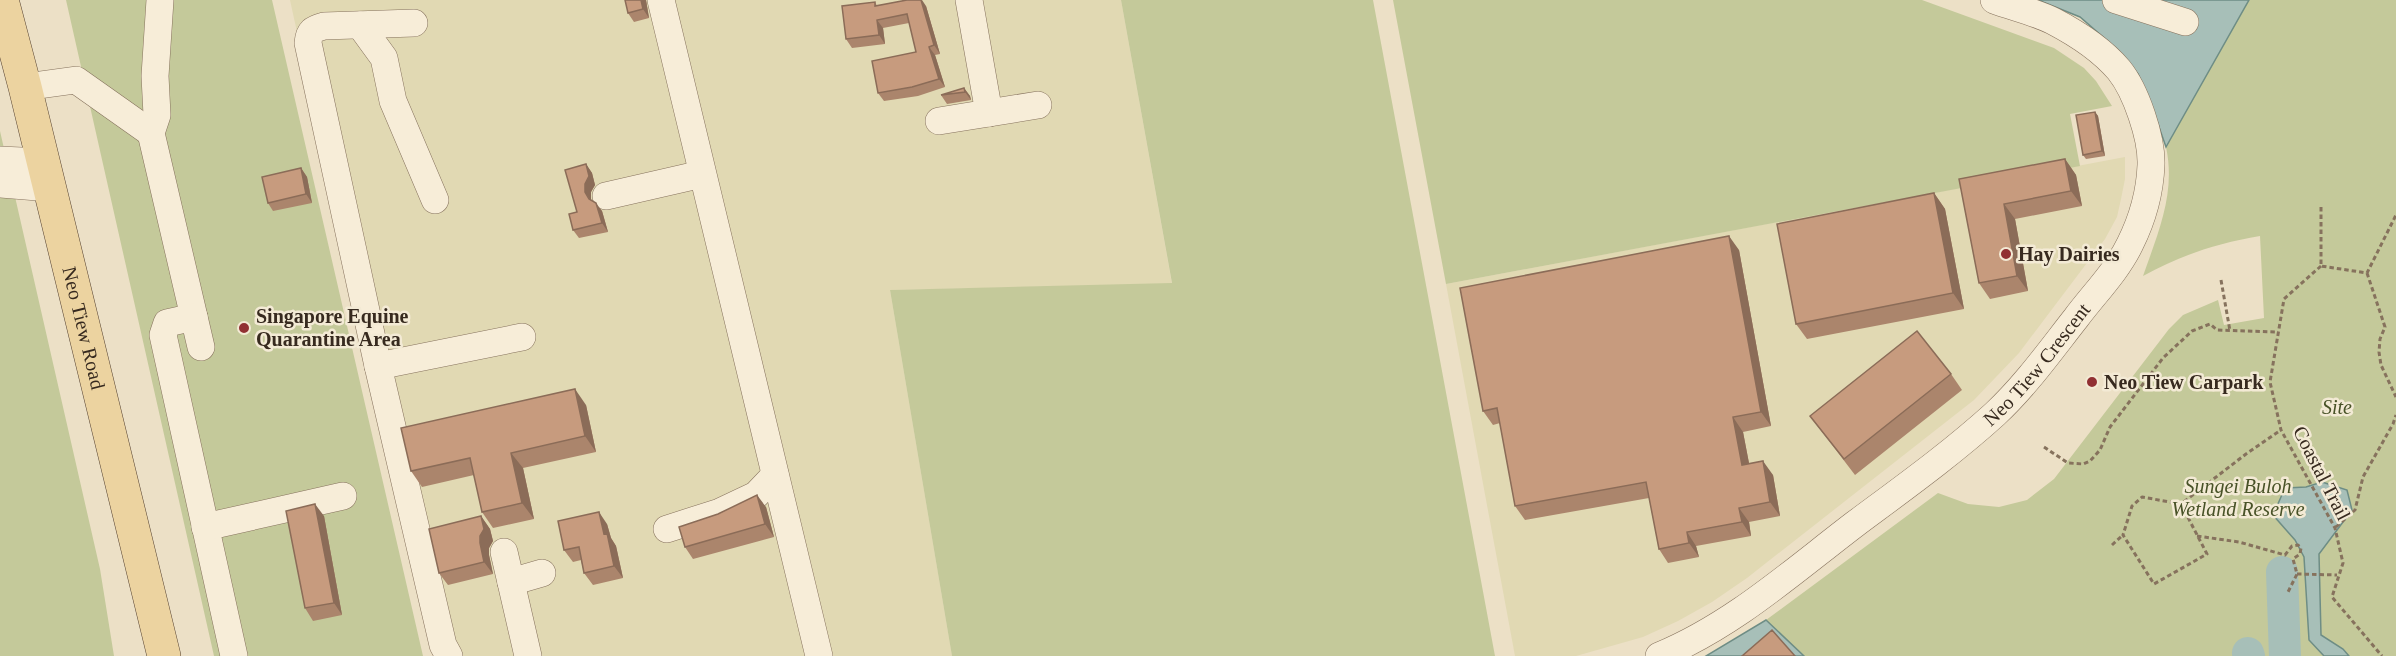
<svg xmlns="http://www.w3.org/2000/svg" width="2396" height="656" viewBox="0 0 2396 656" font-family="Georgia,serif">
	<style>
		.farmland { fill: #e1d9b3 }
		.green { fill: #c4c99a }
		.water { fill: #a7bfb8; stroke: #6e8d85; stroke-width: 1.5 }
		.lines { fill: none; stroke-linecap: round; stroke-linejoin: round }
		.river { stroke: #a7bfb8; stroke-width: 32 }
		.minor-casing { stroke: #86725d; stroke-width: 28 }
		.major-casing { stroke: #544030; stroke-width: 34 }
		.path { stroke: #86725d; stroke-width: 3; stroke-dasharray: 4.5 3; stroke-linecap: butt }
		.minor { stroke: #f7edd8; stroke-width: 27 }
		.major { stroke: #ecd3a0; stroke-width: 33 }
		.wall { fill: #ab856c }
		.shaded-wall { fill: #8b6c58 }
		.building { fill: #c79b7e; stroke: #8b6c58; stroke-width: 1.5 }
		.poi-dot { fill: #913032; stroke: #f3ead5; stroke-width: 2 }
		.labels { text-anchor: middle; stroke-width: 5; stroke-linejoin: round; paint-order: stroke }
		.poi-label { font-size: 20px; font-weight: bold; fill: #372a1f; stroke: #f3ead5; text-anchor: start }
		.street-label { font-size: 20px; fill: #372a1f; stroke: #f3ead5 }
		.park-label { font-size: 20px; font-style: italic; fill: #485227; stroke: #f3ead5 }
	</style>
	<rect width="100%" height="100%" fill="#ece0c6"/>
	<!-- farmland -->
	<path class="farmland" d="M290,0H1121L1172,284L890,290L952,656H433Z
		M2125,157V179L2121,199L2117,217L2105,239L2019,353L1974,400L1747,578L1712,602L1678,621L1643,637L1576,656H1515L1446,284Z"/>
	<!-- green -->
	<path class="green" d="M66,0H272L423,656H214Z
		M1121,0H1373L1495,656H952L890,290L1172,283Z
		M1393,0H1922L2054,48L2084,68L2096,81L2112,106L2070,114L2080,166L1446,284Z
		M2249,0H2396V656H1804L1766,620L1938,493L1968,504L1999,507L2027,500L2054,479L2169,329L2183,315L2218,300L2224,325L2264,318L2260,236C2218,243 2181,255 2143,276C2158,233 2176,193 2166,147Z
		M0,131L100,569L114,656H0Z"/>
	<!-- water -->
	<path class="water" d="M2038,0H2249L2166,147L2151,104L2138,74L2119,51L2080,17Z
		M2322,482L2347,490L2352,510L2319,554L2321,635L2343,649L2349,656H2324L2309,640L2304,557L2295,540L2273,515L2285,488L2306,487Z
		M1766,620L1804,656H1706Z"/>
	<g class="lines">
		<!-- river -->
		<path class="river" d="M2282,572L2285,656
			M2248,653L2249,656"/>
		<!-- minor casing -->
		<g class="minor-casing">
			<g id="minor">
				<path d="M160,0L155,76L157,115L151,133L201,347"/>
				<path d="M661,0L819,656"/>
				<path d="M969,0L989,113"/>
				<path d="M2116,0L2185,22"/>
				<path d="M414,23L324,26C313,29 309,31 308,43L378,366L443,645L449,656"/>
				<path d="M360,25L384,58L393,101L435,200"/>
				<path d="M25,87L76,80L151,133"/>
				<path d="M939,121L1038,105"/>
				<path d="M0,160L43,162"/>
				<path d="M0,184L50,188"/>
				<path d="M606,196L702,174"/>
				<path d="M194,317L167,323L163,335L234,656"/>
				<path d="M378,366L522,337"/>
				<path d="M205,527L343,496"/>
				<path d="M667,529L720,512L756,495L775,475"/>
				<path d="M504,552L528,656"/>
				<path d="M511,582L542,573"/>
				<path id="s1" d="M1659,656C1732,626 1792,572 1855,524C1902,489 1951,454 1995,414C2026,385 2050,351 2076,318C2094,294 2117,271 2130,244C2142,220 2150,191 2151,165C2152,138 2136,91 2119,70C2102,50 2076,33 2053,21C2035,12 2013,7 1994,0"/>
			</g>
		</g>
		<!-- major casing -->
		<g class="major-casing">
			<g id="major">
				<path id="s2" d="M2,0L25,87L164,656"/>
			</g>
		</g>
		<!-- path -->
		<path class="path" d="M2321,207V266L2367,273L2396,215
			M2321,266L2284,299L2270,382L2281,430L2335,528L2343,563L2332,597L2382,656
			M2367,273L2385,327L2380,339L2379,352L2381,365L2396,397
			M2221,280L2230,331
			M2044,447L2068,463L2083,464L2090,461L2100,450L2110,427L2163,358L2192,331L2210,324L2217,330L2278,332
			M2181,504L2207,554L2154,584L2123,535L2132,506L2142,497L2181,504L2246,454L2281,430
			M2336,527L2355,510L2363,477L2393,424L2396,415
			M2197,536L2239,542L2285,555L2292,546L2298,545L2301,548L2300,554L2293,559L2297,574L2288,592
			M2112,545L2123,535
			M2297,574L2337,575"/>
		<!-- minor -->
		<use href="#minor" class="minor"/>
		<!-- major -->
		<use href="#major" class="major"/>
	</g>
	<!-- wall -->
	<path class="wall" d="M646,0L649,18L634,22L628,13Z
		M875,2L877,6H926L940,54L935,55L945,87L918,96L884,101L878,93L916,52L909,23L883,28L885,44L852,48L846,39Z
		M964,88L970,96L971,100L947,104L941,95Z
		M2095,112L2098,116L2105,156L2086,159L2083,155Z
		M2065,159L2076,175L2082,206L2015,219L2028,291L1990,299L1979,283L1959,179Z
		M586,164L592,173L595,185L591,192V200L602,211L608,232L579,238L573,230Z
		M301,168L307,177L312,203L273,211L268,203Z
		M1934,193L1945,209L1964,309L1807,339L1796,324Z
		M1739,250L1771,426L1743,432L1749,463L1773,475L1780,516L1749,522L1751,536L1696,546L1699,557L1668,563L1659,549L1649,498L1525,520L1515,506L1500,423L1493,425L1483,411Z
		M1951,374L1962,390L1855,475L1810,416Z
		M586,405L596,452L523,468L534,519L493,528L482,512L474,475L422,487L411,471Z
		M766,507L774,537L693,559L685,547Z
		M324,516L342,615L313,621L305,608Z
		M481,516L490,529L493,541L489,548V555L493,574L448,585L439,573Z
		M607,524L611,538L616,546L623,578L593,585L584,573L581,560L573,562L564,550Z"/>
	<!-- shaded-wall -->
	<path class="shaded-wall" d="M641,0H646L649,18L643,9Z
		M921,0H922L926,6L940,54L934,45Z
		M877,20L883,28L885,44L879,35Z
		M929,47L935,55L945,87L939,79Z
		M964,88L970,96L971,100L965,92Z
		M2095,112L2098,116L2105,156L2102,151Z
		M2065,159L2076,175L2082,206L2071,191Z
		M586,164L592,173L595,185L591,192V200L595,207L585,192Z
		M301,168L307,177L312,203L306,194Z
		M1934,193L1945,209L1964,309L1953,293Z
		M596,203L602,211L608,232L602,223Z
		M2004,204L2015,219L2028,291L2017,276Z
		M1729,236L1739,250L1771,426L1761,412Z
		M575,389L586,405L596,452L585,436Z
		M1733,417L1743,432L1752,479L1742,465Z
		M511,453L523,468L534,519L522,503Z
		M1763,461L1773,475L1780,516L1770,502Z
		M757,495L766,507L774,537L765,524Z
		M315,504L324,516L342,615L334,603Z
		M1739,508L1749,522L1751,536L1742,522Z
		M599,512L607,524L611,538L616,546L623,578L614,566L604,534Z
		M481,516L490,529L493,541L489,548V555L493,574L484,562L480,543Z
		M1687,532L1696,546L1699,557L1689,543Z"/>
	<!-- building -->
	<path class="building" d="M625,0H641L643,9L628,13Z
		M907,0H921L934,45L929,47L939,79L912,87L878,93L872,61L916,52L907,14L877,20L879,35L846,39L842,6L875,2V6Z
		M964,88L965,92L941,95Z
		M2095,112L2102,151L2083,155L2076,115Z
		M2065,159L2071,191L2004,204L2017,276L1979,283L1959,179Z
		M586,164L589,176L585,184V192L589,199L596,203L602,223L573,230L569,214L577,212L565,170Z
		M301,168L306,194L268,203L262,177Z
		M1934,193L1953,293L1796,324L1777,224Z
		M1729,236L1761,412L1733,417L1742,465L1763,461L1770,502L1739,508L1742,522L1687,532L1689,543L1659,549L1646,482L1515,506L1497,408L1483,411L1460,288Z
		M1917,331L1951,374L1844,459L1810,416Z
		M575,389L585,436L511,453L522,503L482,512L470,458L411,471L401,428Z
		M757,495L765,524L685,547L679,527L718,514Z
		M315,504L334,603L305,608L286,511Z
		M599,512L604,534L607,533L614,566L584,573L579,547L564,550L558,521Z
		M481,516L484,529L480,536V543L484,562L439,573L429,529Z
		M1772,630L1795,656H1742Z"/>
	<!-- markers -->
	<g class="poi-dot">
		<circle cx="2006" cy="254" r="6"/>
		<circle cx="244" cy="328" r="6"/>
		<circle cx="2092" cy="382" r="6"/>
	</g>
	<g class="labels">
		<!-- poi labels -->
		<g class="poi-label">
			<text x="2018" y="261">Hay Dairies</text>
			<text x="256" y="323">Singapore Equine<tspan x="256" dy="23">Quarantine Area</tspan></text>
			<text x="2104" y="389">Neo Tiew Carpark</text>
		</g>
		<!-- street labels -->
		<g class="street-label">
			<text dy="7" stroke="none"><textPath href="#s2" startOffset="338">Neo Tiew Road</textPath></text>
			<text dy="7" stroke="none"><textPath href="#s1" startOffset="480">Neo Tiew Crescent</textPath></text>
			<text transform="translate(2322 473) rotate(63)" y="7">Coastal Trail</text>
		</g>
		<!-- park labels -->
		<g class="park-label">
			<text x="2337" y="414">Site</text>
			<text x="2238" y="493">Sungei Buloh<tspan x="2238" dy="23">Wetland Reserve</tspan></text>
		</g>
	</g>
</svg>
